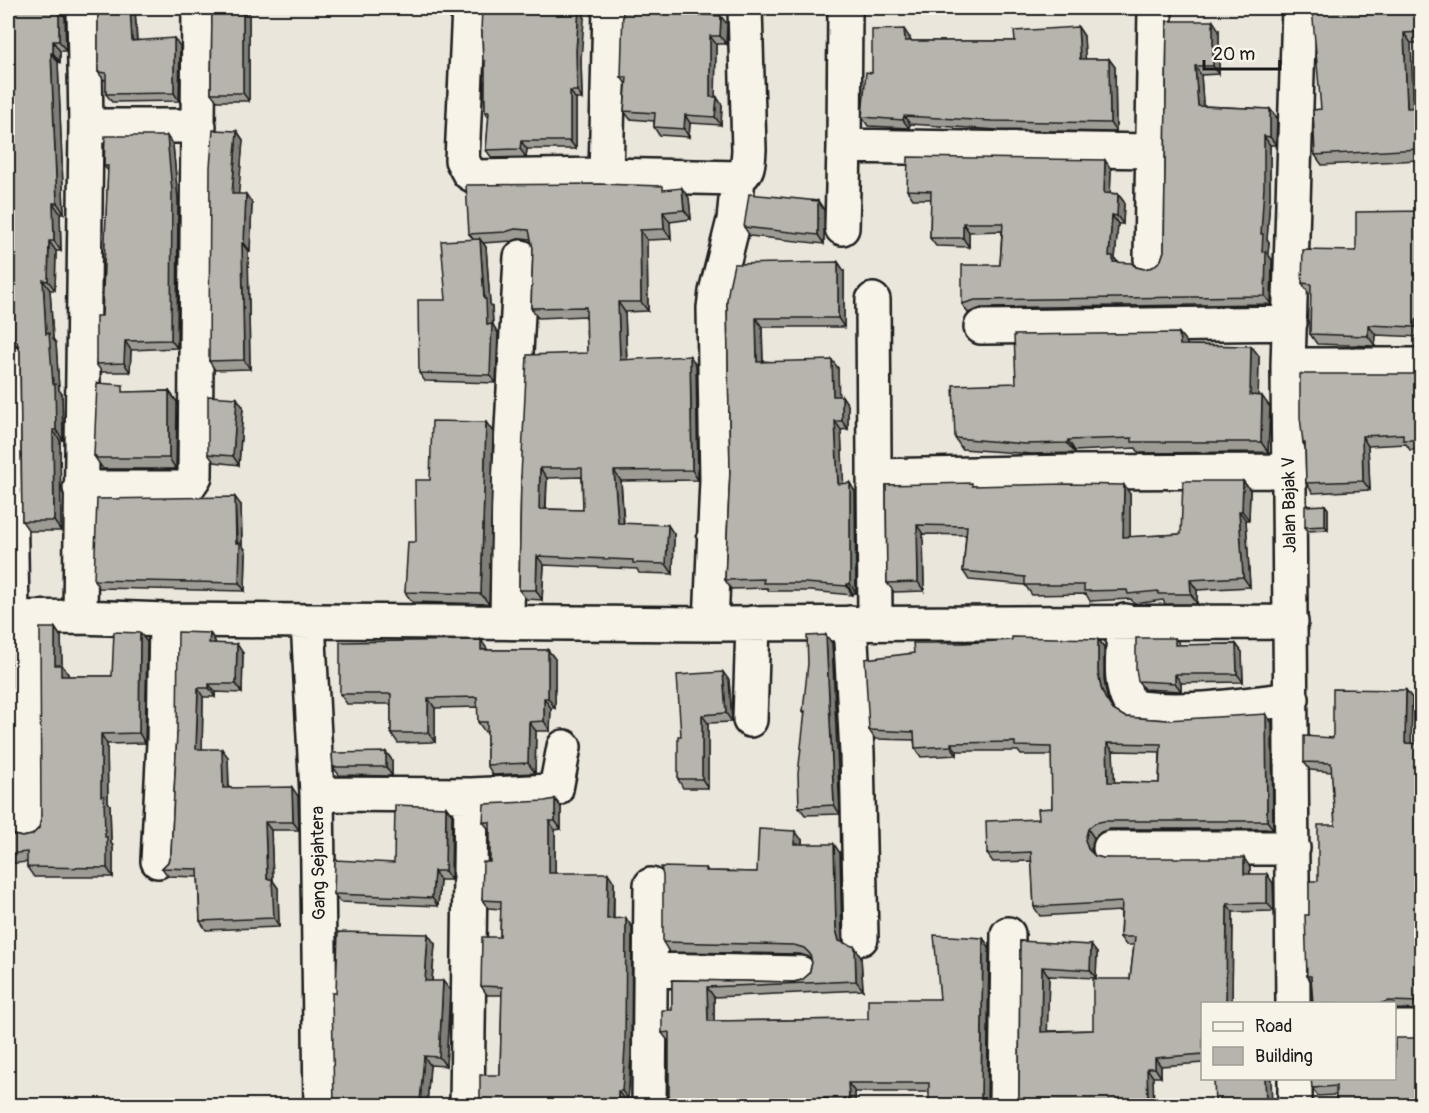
<svg xmlns="http://www.w3.org/2000/svg" width="1429" height="1113" viewBox="0 0 1429 1113" font-family="Pangolin,sans-serif">
	<style>
		.lines { fill: none; stroke-linecap: round; stroke-linejoin: round }
		.minor-casing { stroke: #1c1c1c; stroke-width: 38 }
		.minor { stroke: #f7f3e8; stroke-width: 33 }
		.wall { fill: #9d9b94; stroke: #1c1c1c; stroke-width: 1.5; fill-rule: evenodd }
		.shaded-wall { fill: #7f7e78; stroke: #1c1c1c; stroke-width: 1.5 }
		.building { fill: #b6b4ac; stroke: #1c1c1c; stroke-width: 1.5; fill-rule: evenodd }
		.labels { text-anchor: middle; stroke-width: 4.5; stroke-linejoin: round; paint-order: stroke }
		.street-label { font-size: 18px; fill: #1c1c1c; stroke: #f7f3e8 }
	</style>
	<rect width="100%" height="100%" fill="#eae6dc"/>
	<filter id="ink" filterUnits="userSpaceOnUse"><feTurbulence type="fractalNoise" baseFrequency=".0167" numOctaves="2"/><feDisplacementMap in="SourceGraphic" scale="12" xChannelSelector="R" yChannelSelector="G"/><feConvolveMatrix kernelMatrix="1 2 1 2 8 2 1 2 1" color-interpolation-filters="sRGB"/></filter>
	<g filter="url(#ink)">
		<g class="lines">
			<!-- minor casing -->
			<g class="minor-casing">
				<path id="minor" d="M469,8L462,160L469,173L476,177L606,175L738,178C749,172 748,162 749,150L745,8
					M845,8L844,146L1153,151
					M86,126H199
					M606,175L610,8
					M842,228L844,146
					M1151,259L1155,8
					M873,300L875,622
					M981,327L1290,323
					M8,362L12,618
					M1288,365H1422
					M874,476L1072,472L1288,471
					M80,488H183L189,485L195,476L199,8
					M80,617L86,126L84,8
					M8,618L80,617L166,620L711,624L1291,622
					M28,618L29,828
					M308,621L317,794L321,1106
					M507,621L509,485L521,257
					M1125,621C1124,642 1116,693 1134,707C1185,715 1240,705 1292,699
					M850,623L857,753L861,938
					M711,624L717,480L714,308L716,292L734,220L738,178
					M750,720L753,623
					M317,794L471,795L467,1106
					M471,795L550,791L556,789L564,747
					M1110,848H1293
					M158,861L164,742L166,620
					M651,970L800,973
					M1293,1004L1288,365L1299,8
					M1394,1028H1422
					M1295,1078V1106
					M649,1106L651,885
					M1006,1106L1008,934"/>
			</g>
			<!-- minor -->
			<use href="#minor" class="minor"/>
		</g>
		<!-- wall -->
		<path class="wall" d="M8,8H59L65,17L66,51H60V62H58L64,213H60L61,251H56L55,290H50L53,339L56,343L59,390L62,394L63,440H60L61,531H29L22,521L20,351L17,345L8,343V280H14V209L12,205L9,134L8,138Z
			M98,8H135L137,40L180,46L179,101L112,102L106,94V80H104L98,72Z
			M212,8H249V101H217L211,93Z
			M1422,8V43H1411L1413,108L1422,107V337L1376,335L1375,346L1317,344L1310,334L1311,294H1309L1302,283L1421,211L1419,160L1322,165L1315,155L1321,109Z
			M701,10V15L727,24L726,44H716L715,97L722,105L721,125L690,123L689,137L659,135L654,127V121L630,119L624,111L626,84L621,77Z
			M1167,21L1219,30V74L1201,75L1203,106L1270,109L1277,118L1276,145H1270V196L1267,240L1269,242L1268,254L1272,260L1271,304L981,308L968,313L962,304L1000,265L1002,231L969,232V247L936,246L930,238L931,199H913L907,190L1111,169L1110,193L1118,194L1124,202L1123,224H1118L1115,259L1118,262L1144,269L1153,267L1161,260L1164,251Z
			M1078,27L1084,36L1085,59H1109L1115,67L1116,132L998,130L910,124L909,128L868,126L862,117L872,73L910,38V41H1015Z
			M481,31L581,59L582,99H576V149H527L526,157L492,158L486,150L489,118L485,112V64L483,61L482,33Z
			M237,131L243,140L238,194L252,203L250,251H248L250,369L215,370L209,361Z
			M173,145L178,199L177,348L131,350L130,372H102L96,364L102,316L108,171L104,166Z
			M666,190L689,198L691,219L670,222L671,239L647,240L648,311L625,312L627,360L696,365L698,480L621,481L624,523L674,534L673,574L639,573L637,569L544,565L542,600L526,599L519,590L521,476L587,353L586,316L538,318L531,308L533,248L531,239L521,238L512,241L483,243L486,247L490,304L492,307L493,325L498,333L496,383L425,381L419,373L473,239L469,234ZM582,477L583,510L546,509L547,478Z
			M818,201L824,210V244L750,236L744,227Z
			M838,262L844,271V327H762L763,361L838,368V396H842L848,405V429L841,430L843,484L850,483L855,492L856,593H853L852,595L811,591H769L767,588L731,589L725,580L730,471L727,301Z
			M1179,333L1187,343V345L1251,346L1259,356L1258,396L1270,407L1268,452L1139,453L1136,448L1075,451V453L1032,454L962,449L955,438Z
			M1422,372V450H1410L1406,444L1368,446L1370,490L1313,493L1306,483L1305,447L1303,443L1415,374Z
			M169,391L177,402L176,469H103L94,456L127,392Z
			M243,407L239,465L214,462L208,454Z
			M493,432L489,604L412,602L405,592L430,480Z
			M1243,481L1250,490L1249,520H1246L1250,587L1197,590V604H1165L1163,600L1134,604L1131,599L1090,601L1086,594L1032,595L1025,585L969,580L963,571L966,535L923,534L924,591L894,592L887,583L886,485L974,486L1130,494V537L1181,534Z
			M241,505L242,545L246,551L245,591L99,588L94,580Z
			M1325,505L1328,509V530L1308,531L1305,527Z
			M55,628L61,637L62,665L68,674V676H112L140,633L147,642L145,743L107,744L108,802L110,805L111,843L113,846V877H34L27,867V862L8,864V747L10,751V829L12,834L22,837L32,835L39,828L41,819Z
			M210,633L215,641V643L243,653L242,693L215,692V697H203L202,749L228,757L229,788L298,796L299,830H271L273,881L278,888L279,927L206,930L200,921L198,877L168,876L162,868L168,862L171,853L177,734Z
			M1175,638L1180,645L1236,644L1242,652L1243,682L1181,683V691L1144,689L1138,681Z
			M1098,639L1104,647V680L1107,697L1111,707L1113,710L1125,717L1167,720L1272,723L1273,829H1110L1101,832L1094,838L1091,849L1093,854L1095,856L1103,858L1250,867V874L1273,883L1274,911L1233,912L1232,1004H1203V1063L1161,1066V1077H1153L1019,1098L1020,941L1097,953L1096,978L1049,976L1047,1031L1093,1030L1130,979L1134,945H1126L1120,937L1121,911L1040,916L1034,907L1032,861L993,862L987,854L1039,819L1052,808V755H1021L1018,751H957V755L921,757L915,748L914,740L875,739L869,730L914,653L963,643ZM1113,751L1160,752L1159,783L1114,782Z
			M832,643L840,814L805,815L799,807L805,714L803,711Z
			M487,650H548L555,659V708H551L550,731H536L535,773L493,775L487,765V732H485L478,722V707L435,708V742L398,743L391,733V704H347L340,694Z
			M729,680L732,722L708,723V788H683L678,779L681,736Z
			M1406,690L1412,698L1411,743L1422,744V1010L1395,1009V1004H1313L1312,983L1307,976L1309,915L1335,825L1332,772L1310,770L1304,762L1333,738Z
			M386,752L392,760V776L339,775L333,767Z
			M446,807L452,815L451,880H440L438,906L340,902L334,894L394,863Z
			M561,807V829L555,830V873L614,882V919L632,927L631,1056L628,1099H624V1106H476L500,1075L502,995H487L481,986L500,937L501,909L488,908L482,900L490,862V831L483,822Z
			M802,840V844L840,853L842,939L843,943L855,947L861,957L863,990L714,997V1021L868,1019L940,999L983,938L989,947L929,1092H855V1106H669V1042L662,1033L672,1010V980L794,982L802,980L809,974L812,963L810,957L800,954L669,952L663,942L706,868L708,871L757,872Z
			M435,944L432,981L450,990L446,1066L430,1065L427,1102L443,1101L446,1106H334L336,993Z
			M1395,1078L1336,1095L1318,1096L1312,1088Z"/>
		<!-- shaded-wall -->
		<path class="shaded-wall" d="M59,8L65,17L66,51L59,41Z
			M130,8H135L137,49L132,41Z
			M243,8H249V101L243,93Z
			M579,8H585L581,59L582,99L577,91L576,51Z
			M695,8H699L701,10V22L696,14Z
			M721,16L727,24L726,44L720,36Z
			M1213,21L1219,30V74L1213,66Z
			M1078,27L1084,36L1086,68L1080,59Z
			M904,29L910,38V50L905,41Z
			M1404,33L1411,43L1414,119L1407,108Z
			M710,36L716,44L715,105L710,97Z
			M174,38L180,46L179,101L174,93Z
			M53,41L60,51V62L53,53Z
			M51,53L58,62L64,213L57,203Z
			M1109,59L1115,67L1116,132L1110,123Z
			M1195,66L1201,75L1204,115L1198,106Z
			M570,91L576,99V149L570,141Z
			M717,97L722,105L721,125L715,117Z
			M8,108L15,115L8,138Z
			M1270,109L1277,118L1276,145L1270,137Z
			M685,115L690,123L689,137L684,129Z
			M904,116L910,124L909,128L903,120Z
			M237,131L243,140L238,202L232,194Z
			M167,136L173,145L178,199L177,348L171,340Z
			M1264,136L1270,145V196L1267,240L1269,242L1268,254L1272,260L1271,304L1265,296L1262,252L1261,234Z
			M521,141L527,149L526,157L520,149Z
			M1105,160L1111,169L1110,201L1104,193Z
			M682,188L689,198L691,219L684,210Z
			M246,194L252,203L250,251L244,243Z
			M1118,194L1124,202L1123,224L1117,216Z
			M818,201L824,210V244L818,235Z
			M53,203L60,213L61,251L54,241Z
			M663,212L670,222L671,239L664,229Z
			M1112,215L1118,224L1115,259L1119,265V271L1109,256Z
			M963,223L969,232V247L963,238Z
			M640,230L647,240L648,311L641,302Z
			M480,239L486,247L490,304L492,307L493,325L498,333L496,383L490,375Z
			M49,241L56,251L55,290L48,281Z
			M242,243L248,251L250,369L244,360Z
			M838,262L844,271V327L838,318Z
			M43,280L50,290L53,339L56,343L59,390L62,394L63,440L56,430L53,384L46,334Z
			M618,302L625,312L627,370L620,360Z
			M756,318L762,327L763,370L757,362Z
			M1416,320L1422,328V335L1416,327Z
			M1368,325L1376,335L1375,346L1368,336Z
			M1179,333L1187,343V355L1180,345Z
			M125,341L131,350L130,372L124,363Z
			M1251,346L1259,356L1258,405L1250,395Z
			M690,356L696,365L698,480L692,470Z
			M832,360L838,368L839,405L833,396Z
			M169,391L177,402L176,469L169,458Z
			M842,396L848,405V429L842,421Z
			M1262,396L1270,407L1268,452L1261,442Z
			M237,398L243,407L239,465L233,456Z
			M835,421L841,430L844,493L838,484Z
			M486,422L493,432L489,604L481,594Z
			M53,430L60,440L61,531L54,521Z
			M1362,436L1368,446L1370,490L1363,481Z
			M1068,440L1075,451V453L1067,443Z
			M540,468L547,478L545,518L539,509Z
			M614,471L621,481L624,532L618,523Z
			M1243,481L1250,490L1249,520L1242,511Z
			M850,483L855,492L856,593L850,584Z
			M1124,485L1130,494V547L1123,537Z
			M235,497L241,505L242,545L246,551L245,591L239,583Z
			M1325,505L1328,509V530L1325,526Z
			M1239,511L1246,520L1250,587L1243,577Z
			M668,525L674,534L673,574L666,564Z
			M917,525L923,534L924,591L918,582Z
			M537,556L544,565L542,600L536,590Z
			M1190,580L1197,590V604L1191,594Z
			M847,584L853,593L852,595L847,586Z
			M55,628L61,637L62,665L68,674V686L55,665Z
			M140,633L147,642L145,743L139,733Z
			M210,633L215,641V652L209,643Z
			M8,634L9,637L10,705L8,702Z
			M826,635L832,643L840,814L834,805Z
			M1098,639L1104,647V680L1107,697L1111,707L1105,698L1101,688L1098,672Z
			M481,640L488,650H481Z
			M237,644L243,653L242,693L236,684Z
			M1236,644L1242,652L1243,682L1237,674Z
			M548,650L555,659V708L548,698Z
			M723,672L729,680L732,722L726,713Z
			M1175,674L1181,683V691L1175,683Z
			M209,684L215,692V697L209,688Z
			M198,688L203,697L202,758L196,749Z
			M1406,690L1412,698L1411,752L1405,743Z
			M428,698L435,708V742L428,733Z
			M544,698L551,708L550,731L544,721Z
			M1266,714L1272,723L1273,829L1267,821Z
			M702,715L708,723V788L702,779Z
			M529,722L536,731L535,773L528,763Z
			M101,734L107,744L108,802L110,805L111,843L113,846V877L107,868L101,796Z
			M951,743L957,751V755L951,746Z
			M1107,743L1113,751L1115,790L1108,782Z
			M8,747L10,751V829L13,838L8,830Z
			M222,749L228,757L229,796L223,788Z
			M386,752L392,760V776L386,767Z
			M292,787L298,796L299,830L293,822Z
			M555,799L561,807V829L555,821Z
			M446,807L452,815L451,880L445,871Z
			M549,821L555,830V881L549,873Z
			M265,822L271,830L273,881L278,888L279,927L274,918L267,879Z
			M1088,829L1094,838L1091,849L1094,858L1088,849L1085,840Z
			M795,831L802,840L801,853L794,844Z
			M834,844L840,853L842,939L845,951L839,941L836,930Z
			M1244,858L1250,867V883L1244,874Z
			M434,871L440,880L438,906L432,898Z
			M608,873L614,882L613,927L607,919Z
			M1267,874L1273,883L1274,911L1267,903Z
			M1227,904L1233,912L1232,1004H1226Z
			M626,918L632,927L631,1056L628,1099L622,1091Z
			M428,934L435,944L431,990L425,981Z
			M983,938L989,947L987,1106H983L981,1096Z
			M1091,945L1097,953L1096,978L1090,970Z
			M855,947L861,957L863,990L856,981Z
			M1042,967L1049,976L1047,1040L1041,1032Z
			M443,981L450,990L446,1066L439,1057Z
			M707,987L714,997V1030L708,1021Z
			M424,1056L430,1065L427,1106L420,1102Z
			M1155,1058L1161,1066V1077L1155,1068Z
			M1147,1068L1153,1077L1154,1106H1148Z
			M1265,1078H1271L1272,1106H1266Z
			M848,1083L855,1092V1106H854L849,1098Z
			M618,1091L624,1099V1106H618Z
			M795,1099L800,1106H795Z"/>
		<!-- building -->
		<path class="building" d="M8,8H59V41H53V53H51L57,203H53L54,241H49L48,281L43,280L46,334L49,333L53,384H55L56,430H53L54,521H22L20,351L17,342L10,336L8,335V280H14V205H12L8,106V108Z
			M98,8H130L132,41L174,38V93L106,94V73L98,72Z
			M212,8H243V93H211Z
			M482,8H579L576,51L577,91H570V141H521L520,149L486,150L489,112H485V61H483L482,31H481Z
			M623,8H695L696,14L721,16L720,36H710V97H717L715,117L685,115L684,129L654,127L655,113L624,111L627,77H621Z
			M1312,8H1422V32L1404,33L1407,108L1422,107V320H1416V327L1368,325V336L1310,334L1311,284L1302,283L1303,250L1356,251V212L1421,211L1419,149L1315,155L1313,110L1321,109Z
			M1167,21H1213V66H1195L1198,106L1270,109V137L1264,136V187L1261,234H1263L1262,252H1266L1265,296L975,300L962,304V265H1000L1003,223H963V238H930L931,191L907,190L908,157L1105,160L1104,193L1118,194L1117,216L1112,215L1109,256H1113V262L1131,263L1136,267L1144,269L1153,267L1161,260L1164,251Z
			M1078,27L1080,59H1109L1110,123L992,121L904,116L903,120L862,117L866,72L872,73V30L904,29L905,41H1015L1014,31Z
			M213,130L237,131L232,194H246L244,243H242L244,360L209,361L210,167Z
			M105,136H167L172,191L171,340L125,341L124,363L96,364V316H102L108,166H104Z
			M599,184L663,186V190L682,188L684,210L663,212L664,229L640,230L641,302H618L620,360L690,356L692,470L614,471L618,523L668,525L666,564L633,563V560L537,556L536,590H519L521,476L527,355L587,353L586,307L531,308L533,248L529,230L515,229L505,232L469,234L466,185ZM540,468H582L583,510L539,509Z
			M749,194L818,201V235L744,227Z
			M480,239L484,299H486L487,325L492,324L490,375L419,373L418,300H446L441,241Z
			M838,262V318H756L757,362L832,360L833,396H842V421H835L838,484L850,483V584H847V586L805,583H763L764,579L725,580L730,471L727,301L729,287L734,264Z
			M1179,333L1180,345L1251,346L1250,395L1262,396L1261,442H1132V438L1068,440L1067,443L1025,444L955,438L953,385L1016,383L1014,335Z
			M1422,372V440H1403V434L1362,436L1363,481L1306,483L1305,443H1303L1300,417V374H1415Z
			M97,383L123,385V392L169,391V458H96V456H94Z
			M208,396L237,398L233,456L208,454Z
			M432,421L486,422L481,594L405,592L408,542H416L415,480H430Z
			M1183,481H1243L1242,511H1239L1243,577L1190,580L1191,594H1159L1158,591L1128,594L1127,590L1084,591V585H1025V577L963,571L967,526L917,525L918,582L887,583L886,485L972,483V486L1065,484L1124,485L1123,537L1181,534Z
			M235,497L236,543H240L239,583L94,580L97,499Z
			M1325,505V526L1305,527V506Z
			M40,628H55V665H61V676H112L114,632L140,633L139,733L101,734V796H104L105,837H107V868L27,867V852L8,854V829L13,835L22,837L32,835L39,828L41,819Z
			M178,632L210,633L209,643L237,644L236,684H209V688H198L196,749H222L223,788L292,787L293,822H265L267,879H272L274,918L200,921L198,869L162,868L168,862L171,853L177,734Z
			M826,635L834,805L799,807L798,774L805,711H803L808,663L807,636Z
			M1012,637L1098,639V672L1101,688L1105,698L1113,710L1125,717L1167,720L1266,714L1267,821H1104L1095,823L1088,829L1085,840L1088,849L1095,856L1103,858H1244V874H1267V903L1227,904L1226,1004H1203V1054L1155,1058V1068H1147L1148,1106H1016L1019,1098L1020,941L1091,945L1090,970L1042,967L1041,1032L1093,1030V979H1130L1135,937H1120L1122,902L1034,907L1031,852L987,854L986,821L1039,819L1038,809L1052,808L1051,747L1015,746V742L951,743V746L915,748L914,732L869,730L865,659L914,653L913,643H963L1012,640ZM1107,743L1161,744L1159,783L1108,782Z
			M1136,638H1175V645L1236,644L1237,674H1175V683L1138,681L1136,669Z
			M481,640V650H548V698H544V721L529,722L528,763L487,765V722H478L477,697L428,698V733H391V694H340V642Z
			M723,672L726,713L702,715V779H678V736H681L677,675Z
			M1333,689L1406,690L1405,743L1422,744V989H1420L1421,1002L1388,1001L1379,1004H1313L1311,976H1307L1305,915H1309V881H1318V825H1335L1331,763L1304,762V736L1333,738Z
			M386,752V767H333L332,753Z
			M555,799V821H549V873H608L607,919L626,918L625,1048L622,1091H618V1106H476L480,1098V1075H500L502,987L481,986L482,937H500L501,901L482,900L483,862H490V822H483L484,804L545,801Z
			M395,805L446,807L445,871H434L432,898L334,894L335,860L394,863Z
			M759,829L795,831L794,844H834L836,930L839,941L855,947L856,981L707,987L708,1021L868,1019V999H940L934,935L983,938L981,1096L983,1106H929V1083H848L849,1098L795,1099V1106H669V1032L662,1033V1010H672V980L794,982L802,980L809,974L812,963L810,954L804,948L794,945L663,942V876L661,867L706,868V871L757,872Z
			M338,932L428,934L425,981H443L439,1057L424,1056L420,1102L443,1101L445,1106H334L332,993H336Z
			M1422,1037V1106H1336V1086L1312,1088L1311,1078H1395V1038H1416Z
			M1214,1078H1265L1266,1106H1215Z"/>
	</g>
	<g class="labels">
		<!-- street labels -->
		<g class="street-label">
			<text transform="translate(1289 505) rotate(-91)" y="6">Jalan Bajak V</text>
			<text transform="translate(318 863) rotate(-91)" y="6">Gang Sejahtera</text>
		</g>
	</g>
	<!-- margin -->
	<rect width="1429" height="1113" fill="none" stroke="#f7f3e8" stroke-width="30"/>
	<rect x="15" y="15" width="1399" height="1083" fill="none" stroke="#1c1c1c" stroke-width="2" filter="url(#ink)"/>
	<!-- legend -->
	<rect x="1201" y="1002" width="195" height="78" fill="#f7f3e8" stroke="#9f9d96" stroke-width="1.5"/>
	<rect x="1213" y="1022" width="30" height="9" fill="#f7f3e8" stroke="#9f9d96" stroke-width="1.5"/>
	<text x="1255" y="1032" font-size="18" fill="#1c1c1c">Road</text>
	<rect x="1213" y="1047" width="30" height="18" fill="#b6b4ac" stroke="#9f9d96" stroke-width="1.5"/>
	<text x="1255" y="1062" font-size="18" fill="#1c1c1c">Building</text>
	<!-- scale -->
	<path d="M1204 60v9h76v-9" fill="none" stroke="#1c1c1c" stroke-width="3"/>
	<text x="1213" y="60" font-size="18" fill="#1c1c1c" stroke="#f7f3e8" stroke-width="4.5" paint-order="stroke">20 m</text>
</svg>
